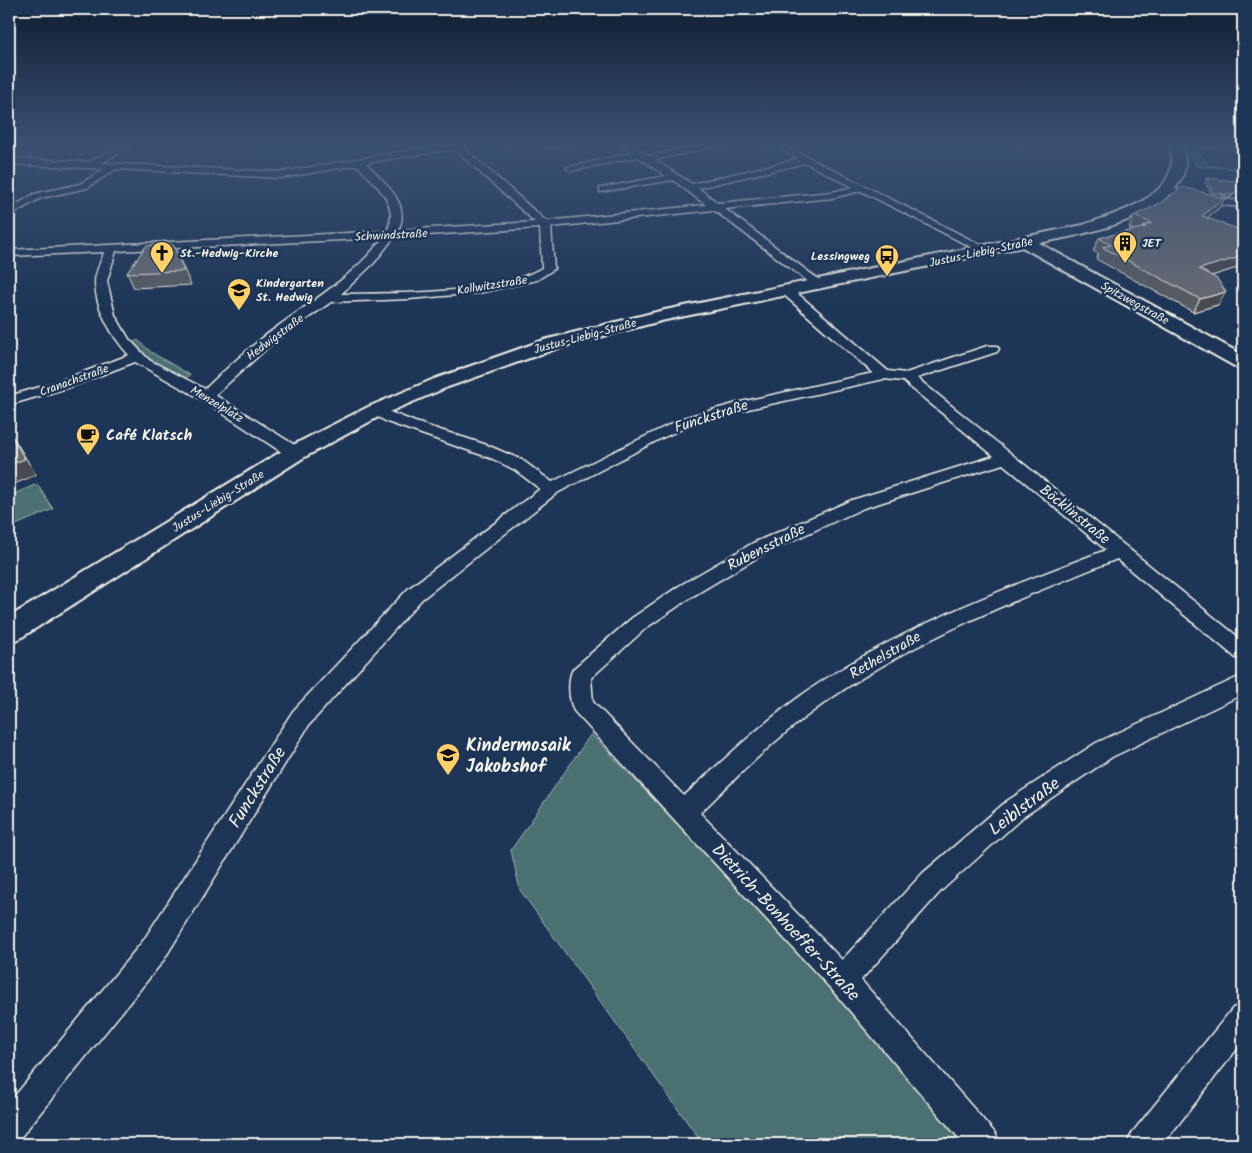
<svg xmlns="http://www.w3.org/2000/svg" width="1252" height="1153" viewBox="0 0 1252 1153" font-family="Kalam,sans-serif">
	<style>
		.green { fill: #4c7072; stroke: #a0b0ad }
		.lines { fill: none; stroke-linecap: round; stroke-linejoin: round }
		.street-casing { stroke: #f4f1e8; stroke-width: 3 }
		.secondary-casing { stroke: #f4f1e8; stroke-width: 4 }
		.street { fill: #1d3557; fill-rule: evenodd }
		.secondary { fill: #1d3557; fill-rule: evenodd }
		.wall { fill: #595b62; stroke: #f4f1e8 }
		.shaded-wall { fill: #494a50; stroke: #f4f1e8 }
		.building { fill: #686a72; stroke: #f4f1e8 }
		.labels { text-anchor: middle; stroke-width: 5; stroke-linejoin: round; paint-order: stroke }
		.far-street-label { font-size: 12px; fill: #f4f1e8; stroke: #1d3557 }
		.far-poi-label { font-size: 12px; font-weight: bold; fill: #f4f1e8; stroke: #1d3557; text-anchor: start }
		.street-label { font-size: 15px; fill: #f4f1e8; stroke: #1d3557 }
		.poi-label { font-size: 15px; font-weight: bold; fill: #f4f1e8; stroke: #1d3557; text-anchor: start }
		.near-poi-label { font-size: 18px; font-weight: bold; fill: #f4f1e8; stroke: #1d3557; text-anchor: start }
		.near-street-label { font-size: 18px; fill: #f4f1e8; stroke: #1d3557 }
	</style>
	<rect width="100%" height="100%" fill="#1d3557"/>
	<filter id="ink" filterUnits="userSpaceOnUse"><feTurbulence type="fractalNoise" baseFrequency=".02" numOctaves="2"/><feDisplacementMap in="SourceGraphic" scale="10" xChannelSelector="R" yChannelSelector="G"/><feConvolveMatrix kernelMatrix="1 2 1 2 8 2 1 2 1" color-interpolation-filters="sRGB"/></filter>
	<g filter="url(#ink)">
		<!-- green -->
		<path class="green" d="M1187,144L1195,146L1208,165L1243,169L1195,166Z
			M138,340L151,352L190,375L182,380L145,356L131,344Z
			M37,484L53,509L9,528V496Z
			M591,734L984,1144H703L520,890L511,850Z"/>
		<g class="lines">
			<!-- street casing -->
			<g class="street-casing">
				<path id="street" d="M122,144H133L102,163L281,172L447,144H468L463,147L546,221L706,205L673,180L600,192V188L666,176L638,157L571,171L566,168L631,153L620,144H630L649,156L706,144H724L655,160L692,184L798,159L771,144H782L993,251L991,253H983L861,191L832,198L725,209L822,282L824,285L822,288L818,289L714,210L551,227L554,269L537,280L478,293L409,299L331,302L275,341L215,395L301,449L303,453L301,457H289L201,399L135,362L67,388L9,405V396L57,382L129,355C112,337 95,307 95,282C95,272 102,260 104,252L9,256V250L387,231C401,203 374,184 357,165L281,178L116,169L87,188L41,198L9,216V209L34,194L80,184L104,169L9,164V158L89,162ZM454,149L535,222L398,230C412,203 383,182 366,163ZM806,163L853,187L832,192L718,203L698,188ZM540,228L542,268C494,295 397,293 341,294L374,263L394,237ZM383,238C354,276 315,299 277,327C252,345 228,367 205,389L149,360L129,339L115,315L107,281L116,251Z
					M549,144H567L549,148Z
					M1166,187L1211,198L1243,201V207L1211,204L1162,192L1161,190Z
					M787,287L791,288L888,371L906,373L987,346H997L999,349L997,352L917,378L1243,641V660L1236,658L1117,559C1013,601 907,642 816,709C774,739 737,777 700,813L842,960L923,873L1007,801L1096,743L1243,675V694L1112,757L1023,817L941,891L861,980L995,1133L1000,1144H964L832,990L574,711C569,701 567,680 573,669L632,618L679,586L753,543L852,500L994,456L903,381L884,379L748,409L693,424L662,438L557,493L422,599L309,725L163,961L20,1138L9,1142V1103L143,941L293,711L408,589L540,489L515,470L493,459L387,422L367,411L370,408H380L415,422L487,445L522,460L552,482L683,418L745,401L873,373L783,294L781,291L783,288ZM1003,464L1106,550C1000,590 891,631 799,697C758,727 721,762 684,796L593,702L591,678L646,628L693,596L765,553L864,508Z
					M1243,1004V1041L1163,1144H1127L1132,1133L1233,1008Z"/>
			</g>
			<!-- secondary casing -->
			<g class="secondary-casing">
				<path id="secondary" d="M1170,144H1182C1184,151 1186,160 1185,167C1177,218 1080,235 1039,243L1243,355V369L1236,367L1022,247L661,321L558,348L448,387L382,415L303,458L19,639L9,642V617L287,448L368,407L434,379L544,340L660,311L1083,225C1111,215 1165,201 1171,167C1173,160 1171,152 1170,144Z"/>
			</g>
			<!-- street -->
			<use href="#street" class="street"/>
			<!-- secondary -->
			<use href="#secondary" class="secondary"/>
		</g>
		<!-- wall -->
		<path class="wall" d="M1201,144H1243V151L1204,148Z
			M1207,178L1243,182L1230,198L1225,197L1220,207L1207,218L1243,266L1212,276L1218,305L1193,312L1096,259L1099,254L1093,251L1099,238L1134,230L1129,228L1134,216L1211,194L1205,181Z
			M174,246L191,285L134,288L127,273Z"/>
		<!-- shaded-wall -->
		<path class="shaded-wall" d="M1243,185V187L1230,198L1232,195Z
			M1226,195L1220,207L1195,228L1202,216Z
			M1243,256V266L1192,282L1199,269Z
			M1226,292L1218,305L1193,312L1200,299Z
			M9,430L36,475L9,486Z"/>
		<!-- building -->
		<path class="building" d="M1207,178L1243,182V185L1232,195L1213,193Z
			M1183,187L1223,198L1221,194L1226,195L1202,216L1243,231V240L1240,241L1243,242V256L1199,269L1217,279L1226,292L1200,299L1102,247L1111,245L1099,238L1146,227L1143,226L1152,223L1134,216L1162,202Z
			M167,242L174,246L184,271L127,273L146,246Z
			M9,432L25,459L9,465Z"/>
	</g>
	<!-- sky -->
	<linearGradient id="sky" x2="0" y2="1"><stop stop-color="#101d30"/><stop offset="0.47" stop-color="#3a5174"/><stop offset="1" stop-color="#3a5174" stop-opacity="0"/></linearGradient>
	<rect width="1252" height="306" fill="url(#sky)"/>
	<!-- icons -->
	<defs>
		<g id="building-pin" transform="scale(1.25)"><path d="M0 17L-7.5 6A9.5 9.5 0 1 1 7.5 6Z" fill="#ffd166" stroke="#1d3557"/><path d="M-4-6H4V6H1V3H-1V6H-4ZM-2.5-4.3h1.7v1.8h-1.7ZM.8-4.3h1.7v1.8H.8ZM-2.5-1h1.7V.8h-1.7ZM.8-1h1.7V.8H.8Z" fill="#111"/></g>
		<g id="church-pin" transform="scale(1.25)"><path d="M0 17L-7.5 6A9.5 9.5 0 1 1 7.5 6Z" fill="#ffd166" stroke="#1d3557"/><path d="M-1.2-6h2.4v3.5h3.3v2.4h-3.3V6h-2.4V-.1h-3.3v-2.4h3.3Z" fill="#111"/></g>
		<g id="bus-pin" transform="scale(1.25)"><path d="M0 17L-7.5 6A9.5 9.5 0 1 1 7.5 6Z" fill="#ffd166" stroke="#1d3557"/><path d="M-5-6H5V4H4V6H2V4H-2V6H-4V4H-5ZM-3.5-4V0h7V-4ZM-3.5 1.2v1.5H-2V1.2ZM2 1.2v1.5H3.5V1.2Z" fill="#111"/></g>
		<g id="school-pin" transform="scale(1.25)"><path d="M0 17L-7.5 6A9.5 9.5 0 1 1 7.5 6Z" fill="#ffd166" stroke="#1d3557"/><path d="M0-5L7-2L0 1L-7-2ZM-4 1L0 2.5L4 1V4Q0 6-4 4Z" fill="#111"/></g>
		<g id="cafe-pin" transform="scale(1.25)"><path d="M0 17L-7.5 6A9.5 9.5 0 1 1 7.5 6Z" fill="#ffd166" stroke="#1d3557"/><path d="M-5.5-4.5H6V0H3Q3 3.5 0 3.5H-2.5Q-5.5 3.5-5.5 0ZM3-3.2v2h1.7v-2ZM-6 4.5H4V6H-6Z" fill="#111"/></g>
	</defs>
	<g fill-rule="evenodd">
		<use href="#building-pin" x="1125" y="243"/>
		<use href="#church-pin" x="162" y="253"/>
		<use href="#bus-pin" x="887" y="256"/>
		<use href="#school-pin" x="239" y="290"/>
		<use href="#cafe-pin" x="88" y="435"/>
		<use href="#school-pin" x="448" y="755"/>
	</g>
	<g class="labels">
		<!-- far-street labels -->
		<g class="far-street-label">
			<text transform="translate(391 235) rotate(-3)" y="4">Schwindstraße</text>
			<text transform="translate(981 252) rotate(-12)" y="4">Justus-Liebig-Straße</text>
			<text transform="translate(492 285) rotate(-9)" y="4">Kollwitzstraße</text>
			<text transform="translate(1135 303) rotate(29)" y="4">Spitzwegstraße</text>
			<text transform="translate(585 336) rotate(-15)" y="4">Justus-Liebig-Straße</text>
			<text transform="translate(275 337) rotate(-37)" y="4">Hedwigstraße</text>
			<text transform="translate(74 380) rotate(-20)" y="4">Cranachstraße</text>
			<text transform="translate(217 404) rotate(31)" y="4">Menzelplatz</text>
			<text transform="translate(218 501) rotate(-32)" y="4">Justus-Liebig-Straße</text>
		</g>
		<!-- far-poi labels -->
		<g class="far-poi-label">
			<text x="1142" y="247">JET</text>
			<text x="180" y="257">St.-Hedwig-Kirche</text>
			<text x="870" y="260" text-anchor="end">Lessingweg</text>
			<text x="256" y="287">Kindergarten<tspan x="256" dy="14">St. Hedwig</tspan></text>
		</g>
		<!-- street labels -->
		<g class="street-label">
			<text transform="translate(711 416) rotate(-18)" y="5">Funckstraße</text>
			<text transform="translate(1075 514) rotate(39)" y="5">Böcklinstraße</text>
			<text transform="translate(766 547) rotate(-27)" y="5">Rubensstraße</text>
			<text transform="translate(885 655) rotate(-30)" y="5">Rethelstraße</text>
		</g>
		<!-- poi labels -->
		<g class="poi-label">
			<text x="106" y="440">Café Klatsch</text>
		</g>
		<!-- near-poi labels -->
		<g class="near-poi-label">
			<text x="466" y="751">Kindermosaik<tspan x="466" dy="21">Jakobshof</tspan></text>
		</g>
		<!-- near-street labels -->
		<g class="near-street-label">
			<text transform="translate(257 787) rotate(-58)" y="6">Funckstraße</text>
			<text transform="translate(1024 806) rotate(-37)" y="6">Leiblstraße</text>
			<text transform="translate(786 922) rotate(47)" y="6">Dietrich-Bonhoeffer-Straße</text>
		</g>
	</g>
	<!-- margin -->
	<rect width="1252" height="1153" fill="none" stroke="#1d3557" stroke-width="30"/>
	<rect x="15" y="15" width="1222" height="1123" fill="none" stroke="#f4f1e8" stroke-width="2" filter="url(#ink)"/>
</svg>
